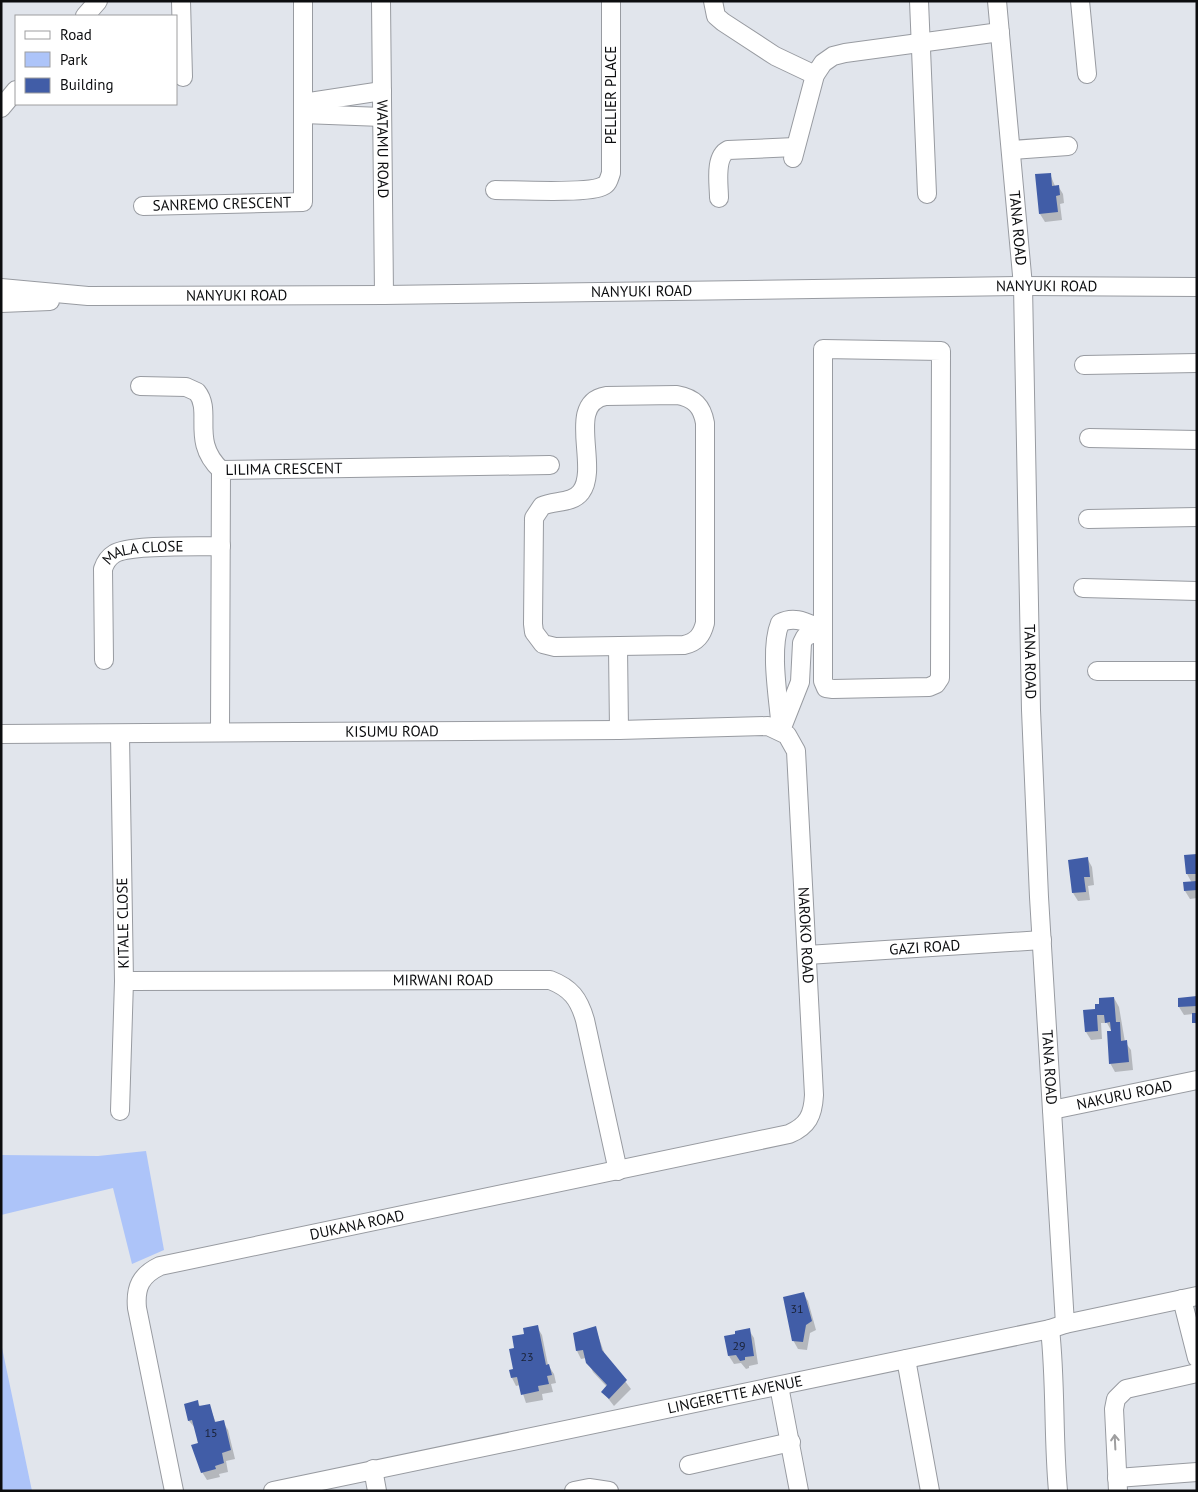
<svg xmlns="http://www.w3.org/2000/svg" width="1198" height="1492" viewBox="0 0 1198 1492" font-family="'PT Sans',sans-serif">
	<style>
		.green { fill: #adc4f9 }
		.shadow { fill: #0003 }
		.building { fill: #415da7 }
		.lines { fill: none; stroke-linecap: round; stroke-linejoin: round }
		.minor-casing { stroke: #989ba1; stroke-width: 20 }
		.minor { stroke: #fff; stroke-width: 18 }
		.oneway { stroke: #9e9e9f }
		.labels { text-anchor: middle; stroke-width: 4; stroke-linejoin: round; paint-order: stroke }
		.number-label { font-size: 12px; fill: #192135 }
		.street-label { font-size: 15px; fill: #0c0d0f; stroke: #fff }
	</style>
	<rect width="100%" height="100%" fill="#e1e5ec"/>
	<!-- green -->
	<path class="green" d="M146,1151L164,1250L132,1264L113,1188L1,1215V1155L98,1156Z
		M1,1343L32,1491H1Z"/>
	<!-- shadow -->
	<path class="shadow" d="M1050,174L1055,186H1058L1063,194L1064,203L1060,204L1062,220L1045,222L1040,214L1036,175Z
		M1197,855V898L1190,899L1185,891L1192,883L1187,874Z
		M1087,858L1092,867L1094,885L1088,886L1090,900L1078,901L1073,893L1069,861Z
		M1114,998L1119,1007L1125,1042L1131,1050L1133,1070L1115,1072L1110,1063L1112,1032L1107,1023H1101L1102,1039L1091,1040L1086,1032L1085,1011L1097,1010Z
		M1197,998V1028L1193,1014L1184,1015L1179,1007Z
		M803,1293L808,1301L816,1330L810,1333L807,1350L798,1349L793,1340Z
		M537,1327L542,1335L548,1365L554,1374L556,1383L551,1384L553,1392L542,1394L543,1400L526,1403L520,1385L516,1386L512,1378L515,1370L516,1349L526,1335Z
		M595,1327L605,1355L631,1389L614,1406L603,1392L607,1387L593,1372L586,1358L581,1359L577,1351L574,1334Z
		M749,1330L754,1338L758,1364L749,1366V1368L746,1369L741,1363L734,1364L729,1356L726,1337Z
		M197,1402L201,1407L209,1405L216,1423L223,1422L228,1430L235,1459L226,1461L228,1472L219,1474L220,1477L207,1480L202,1472L196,1429L189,1421L185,1404Z"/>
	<!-- building -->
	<path class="building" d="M1051,173L1052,186L1059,185L1060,195L1056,196L1058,212L1039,214L1035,174Z
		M1197,854V874H1186L1184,855Z
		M1088,857L1090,877H1084L1086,892L1072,893L1068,860Z
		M1197,881V890L1184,891L1183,882Z
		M1197,996V1006L1178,1007V998Z
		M1114,997L1116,1022H1120L1121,1041L1127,1040L1129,1062L1109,1064L1107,1031H1111L1110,1022L1105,1023L1104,1015H1097L1098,1031L1085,1032L1083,1010L1095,1009V1004H1099V998Z
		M1192,1013H1197V1023H1192Z
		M804,1292L812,1321L806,1325L803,1342L792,1341L783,1297Z
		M538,1325L546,1365L549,1364L552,1375L547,1376L549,1384L538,1386L539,1391L521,1395L517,1377L511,1378L509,1370L513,1369L509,1349L514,1348L512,1336L524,1334L523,1328Z
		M596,1326L602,1350L627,1380L609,1399L601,1392L607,1385L586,1363L583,1350L576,1351L573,1333Z
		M750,1328L754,1356L745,1357V1360L740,1361L736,1355L728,1356L724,1336L735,1334V1331Z
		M198,1400L199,1406L210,1404L215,1422L224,1420L231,1450L222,1453L224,1463L215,1466L216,1469L201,1473L191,1445L198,1443L192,1420L188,1421L184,1404Z"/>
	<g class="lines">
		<!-- minor casing -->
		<g class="minor-casing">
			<g id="minor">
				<path d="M181,1L183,77"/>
				<path id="s1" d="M381,1L384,295"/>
				<path d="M713,1L716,16L723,22L775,56L815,75"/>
				<path d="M919,1L927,194"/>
				<path id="s2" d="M997,1L1023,286L1031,710L1039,897L1065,1324"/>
				<path d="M1080,1L1087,74"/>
				<path d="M85,16L98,1"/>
				<path d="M303,103V1"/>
				<path d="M1,108L16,90"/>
				<path d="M303,114L382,117"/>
				<path d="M1011,150L1068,146"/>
				<path d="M793,158L815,75L823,63L833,56L845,53L1000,32"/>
				<path d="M495,190C515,190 590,194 603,186C608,184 609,179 611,173V1"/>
				<path d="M719,198C719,184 714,157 728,150L795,147"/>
				<path id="s3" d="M143,206L303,202V103L382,91"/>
				<path id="s4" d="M1,288L88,296L384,295L1023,286L1197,287"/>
				<path d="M1,303L50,301"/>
				<path d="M823,349L941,351L940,678L936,684L929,687L833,689L826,688L823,681Z"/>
				<path d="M1084,365L1197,363"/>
				<path d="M140,386L186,387L197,392C213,412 190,441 221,470"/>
				<path d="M677,395C694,398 702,406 705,423V623C702,635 697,642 684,645L555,647L543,644L534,632L533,624L534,518L542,506C554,500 572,504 581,492C600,467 565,403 606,396Z"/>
				<path d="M1089,438L1197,440"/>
				<path d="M1088,519L1197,517"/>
				<path d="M1083,588L1197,591"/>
				<path d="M618,647L619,730"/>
				<path id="s5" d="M104,660L103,569C105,563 109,557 114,554C129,544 200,547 221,546"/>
				<path d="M1097,671H1197"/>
				<path d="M783,725L800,682L802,643L805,637L822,629"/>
				<path d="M781,731C779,700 769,650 780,623C795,615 807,623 822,629"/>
				<path id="s6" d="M220,732L221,470L550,465"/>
				<path id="s7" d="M1,734L619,730L768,726L787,735L796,751L814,1095C813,1115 808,1126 789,1134L160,1266C141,1275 135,1287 137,1308L174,1491"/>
				<path id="s8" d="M807,955L1042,940"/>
				<path id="s9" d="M124,981L550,980C571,988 579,999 585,1020L618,1171"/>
				<path id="s10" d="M1052,1110L1197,1080"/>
				<path d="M120,1111L124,981L120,735"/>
				<path d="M1182,1299L1197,1358"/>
				<path d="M1050,1329C1056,1383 1053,1437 1058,1491"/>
				<path d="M906,1359L930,1491"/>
				<path d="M779,1386L799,1491"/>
				<path d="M689,1465L791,1442"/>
				<path d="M373,1469L377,1491"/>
				<path d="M1117,1478L1197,1472"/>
				<path id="s11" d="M273,1491L1050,1329L1065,1324L1197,1296"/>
				<path d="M574,1491L589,1488L609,1491"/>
				<path d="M1118,1491L1114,1409L1116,1399L1126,1389L1197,1373"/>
			</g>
		</g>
		<!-- minor -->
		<use href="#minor" class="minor"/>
	</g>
	<!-- one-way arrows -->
	<defs><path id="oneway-shaft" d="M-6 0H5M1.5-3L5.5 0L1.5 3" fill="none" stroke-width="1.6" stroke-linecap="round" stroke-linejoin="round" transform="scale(1.25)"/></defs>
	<use class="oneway" href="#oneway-shaft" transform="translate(1115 1442) rotate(-93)"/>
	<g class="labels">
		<!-- number labels -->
		<g class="number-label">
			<text x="797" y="1313">31</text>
			<text x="739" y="1350">29</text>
			<text x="527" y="1361">23</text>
			<text x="211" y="1437">15</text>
		</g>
		<!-- street labels -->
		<g class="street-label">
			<text transform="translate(611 95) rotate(-90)" y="5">PELLIER PLACE</text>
			<text dy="5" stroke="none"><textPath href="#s1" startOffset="148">WATAMU ROAD</textPath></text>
			<text dy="5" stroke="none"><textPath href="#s3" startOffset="79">SANREMO CRESCENT</textPath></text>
			<text dy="5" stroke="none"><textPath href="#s2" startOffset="228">TANA ROAD</textPath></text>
			<text dy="5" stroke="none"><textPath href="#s4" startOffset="1046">NANYUKI ROAD</textPath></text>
			<text dy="5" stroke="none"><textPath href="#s4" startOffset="641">NANYUKI ROAD</textPath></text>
			<text dy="5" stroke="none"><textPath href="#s4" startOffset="236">NANYUKI ROAD</textPath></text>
			<text dy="5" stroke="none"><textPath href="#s6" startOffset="325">LILIMA CRESCENT</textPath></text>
			<text dy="5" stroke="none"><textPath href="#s5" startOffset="139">MALA CLOSE</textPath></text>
			<text dy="5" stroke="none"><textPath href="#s2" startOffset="662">TANA ROAD</textPath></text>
			<text dy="5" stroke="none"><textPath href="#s7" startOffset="391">KISUMU ROAD</textPath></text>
			<text transform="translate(123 923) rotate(-91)" y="5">KITALE CLOSE</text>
			<text dy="5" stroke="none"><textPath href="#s7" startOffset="991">NAROKO ROAD</textPath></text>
			<text dy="5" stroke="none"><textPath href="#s8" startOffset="118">GAZI ROAD</textPath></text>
			<text dy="5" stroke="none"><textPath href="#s9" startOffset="319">MIRWANI ROAD</textPath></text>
			<text dy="5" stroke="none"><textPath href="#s2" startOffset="1068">TANA ROAD</textPath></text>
			<text dy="5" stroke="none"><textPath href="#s10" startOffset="74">NAKURU ROAD</textPath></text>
			<text transform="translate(357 1225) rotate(-12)" y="5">DUKANA ROAD</text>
			<text dy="5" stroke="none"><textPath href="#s11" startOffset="472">LINGERETTE AVENUE</textPath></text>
		</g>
	</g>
	<!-- border -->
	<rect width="1198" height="1492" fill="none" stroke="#0c0d0f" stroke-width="5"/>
	<!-- legend -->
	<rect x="15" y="15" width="162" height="90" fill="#ffffff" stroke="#9e9e9f"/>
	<rect x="25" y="31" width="25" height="8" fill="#ffffff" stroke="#9e9e9f"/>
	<text x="60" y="40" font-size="15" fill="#0c0d0f">Road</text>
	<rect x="25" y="52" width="25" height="15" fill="#adc4f9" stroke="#9e9e9f"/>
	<text x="60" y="65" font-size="15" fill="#0c0d0f">Park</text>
	<rect x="25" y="78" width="25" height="15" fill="#415da7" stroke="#9e9e9f"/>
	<text x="60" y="90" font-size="15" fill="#0c0d0f">Building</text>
</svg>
